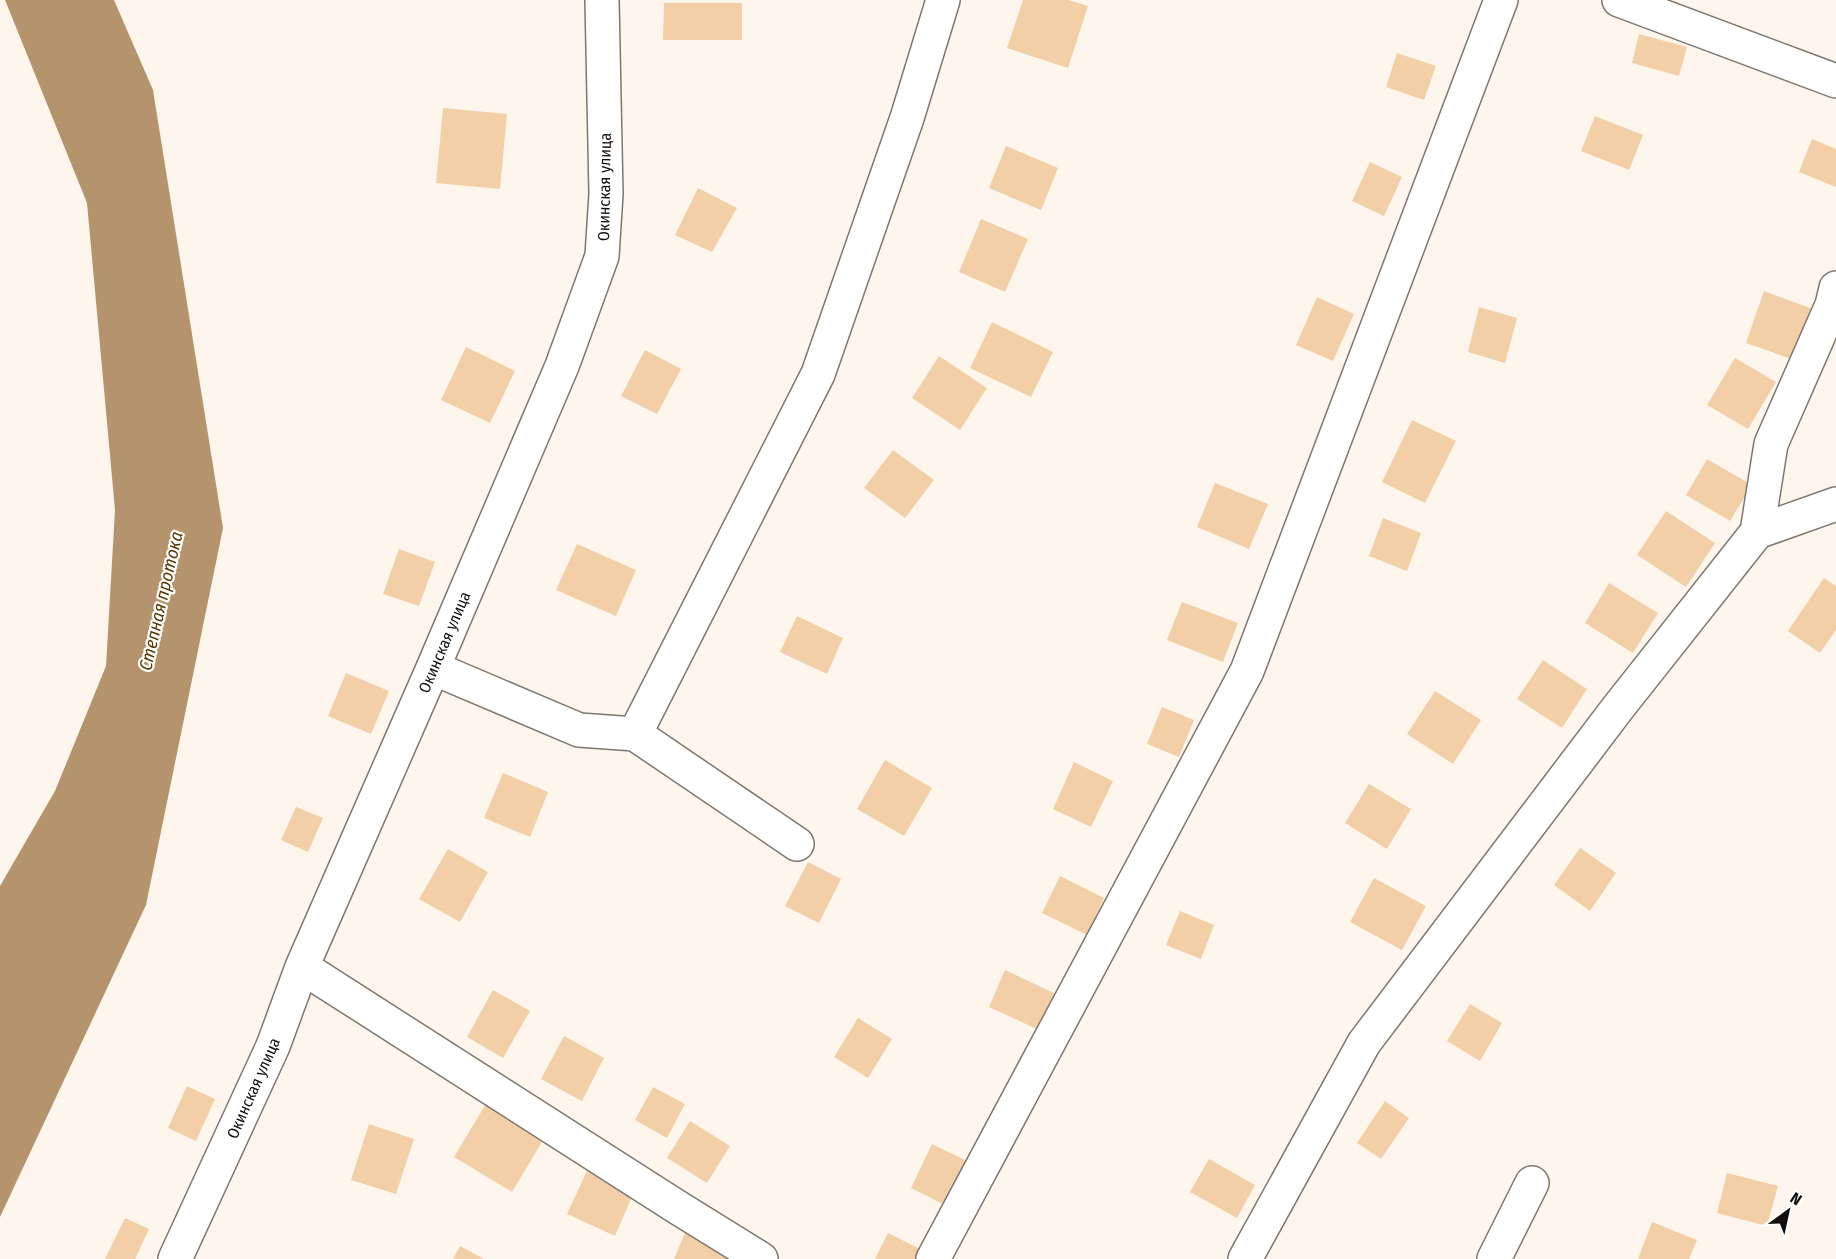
<svg xmlns="http://www.w3.org/2000/svg" width="1836" height="1259" viewBox="0 0 1836 1259" font-family="'Fira Sans Condensed',sans-serif">
	<style>
		.water { fill: #b5946d }
		.building { fill: #f2cfa6 }
		.lines { fill: none; stroke-linecap: round; stroke-linejoin: round }
		.minor-casing { stroke: #7e776f; stroke-width: 36 }
		.minor { stroke: #fff; stroke-width: 33 }
		.labels { text-anchor: middle; stroke-width: 4.5; stroke-linejoin: round; paint-order: stroke }
		.street-label { font-size: 16px; fill: #110f0c; stroke: #fff }
		.water-label { font-size: 18px; font-style: italic; fill: #583602; stroke: #fff }
	</style>
	<rect width="100%" height="100%" fill="#fef6ed"/>
	<!-- water -->
	<path class="water" d="M5,0H114L153,90L223,528L146,905L0,1217V886L55,791L106,666L115,510L87,203Z"/>
	<!-- building -->
	<path class="building" d="M1023,0H1068L1088,6L1068,68L1007,48Z
		M664,3H742V40H663Z
		M1639,34L1687,47L1679,76L1632,63Z
		M1397,53L1436,66L1424,100L1386,87Z
		M443,108L507,114L500,189L436,183Z
		M1595,116L1643,135L1629,170L1581,151Z
		M1812,139L1836,149V187L1799,172Z
		M1006,146L1058,168L1041,210L989,188Z
		M1370,162L1402,177L1384,216L1352,201Z
		M698,188L737,208L712,252L675,235Z
		M981,219L1028,239L1005,292L959,272Z
		M1764,291L1813,309L1794,360L1746,343Z
		M1317,297L1354,314L1333,361L1296,345Z
		M1479,307L1517,318L1505,363L1468,352Z
		M992,322L1053,352L1031,397L970,368Z
		M466,347L515,371L490,423L441,400Z
		M645,350L681,369L657,414L621,396Z
		M939,356L987,388L960,430L912,398Z
		M1735,358L1776,382L1748,429L1707,405Z
		M1412,420L1456,441L1425,503L1382,482Z
		M893,450L934,480L905,518L864,488Z
		M1707,459L1752,485L1730,521L1686,495Z
		M1215,483L1268,504L1249,549L1197,527Z
		M1666,511L1715,543L1686,587L1637,555Z
		M1383,518L1421,533L1407,571L1369,556Z
		M577,544L636,570L616,616L556,590Z
		M399,549L435,562L419,606L383,594Z
		M1824,578L1836,586V630L1820,653L1788,631Z
		M1609,583L1658,613L1633,653L1585,623Z
		M1182,602L1238,623L1223,662L1167,640Z
		M797,616L843,638L827,674L780,652Z
		M1543,660L1587,689L1562,728L1517,699Z
		M346,673L389,691L371,734L328,716Z
		M1435,691L1481,720L1453,764L1407,734Z
		M1162,707L1194,720L1179,757L1147,744Z
		M885,760L932,788L904,836L857,809Z
		M1074,762L1113,781L1091,827L1053,809Z
		M503,773L548,792L530,837L484,818Z
		M1369,784L1411,809L1387,849L1345,823Z
		M296,807L323,818L308,852L281,840Z
		M1580,848L1616,873L1590,911L1554,885Z
		M448,849L488,872L460,922L419,899Z
		M808,862L841,879L819,923L785,906Z
		M1060,876L1104,898L1087,935L1042,913Z
		M1374,878L1426,906L1402,950L1350,922Z
		M1180,911L1214,925L1201,959L1166,945Z
		M1005,970L1056,994L1039,1030L989,1007Z
		M493,990L530,1011L503,1058L467,1037Z
		M1470,1004L1502,1023L1480,1061L1447,1041Z
		M858,1018L892,1039L868,1078L834,1057Z
		M564,1036L604,1058L582,1101L541,1079Z
		M187,1086L215,1099L196,1141L168,1128Z
		M653,1087L685,1104L667,1138L635,1120Z
		M1385,1101L1409,1118L1381,1159L1357,1143Z
		M487,1102L545,1137L512,1192L454,1157Z
		M690,1121L730,1146L707,1183L667,1158Z
		M369,1124L414,1139L396,1194L351,1180Z
		M932,1144L967,1161L945,1205L911,1188Z
		M1209,1159L1255,1185L1237,1218L1190,1192Z
		M587,1171L634,1192L615,1236L567,1214Z
		M1727,1173L1778,1186L1767,1226L1717,1213Z
		M125,1218L149,1229L135,1259H105Z
		M1652,1222L1697,1240L1689,1259H1638Z
		M687,1228L733,1259H674Z
		M888,1233L920,1249L915,1259H875Z
		M460,1246L484,1259H453Z"/>
	<g class="lines">
		<!-- minor casing -->
		<g class="minor-casing">
			<path id="minor" d="M1619,0L1836,81
				M1757,532L1771,444L1832,305L1836,288
				M433,668L579,730L635,734L797,844
				M635,734L818,374L907,118L943,0
				M302,967L677,1207L761,1259
				M175,1259L273,1046L302,967L433,668L562,366L602,256L606,194L602,0
				M933,1259L1247,671L1501,0
				M1245,1259L1364,1043L1617,709L1757,532L1836,504
				M1494,1259L1532,1183"/>
		</g>
		<!-- minor -->
		<use href="#minor" class="minor"/>
	</g>
	<g class="labels">
		<!-- street labels -->
		<g class="street-label">
			<text transform="translate(604 187) rotate(-89)" y="6">Окинская улица</text>
			<text transform="translate(444 642) rotate(-67)" y="6">Окинская улица</text>
			<text transform="translate(253 1088) rotate(-66)" y="6">Окинская улица</text>
		</g>
		<!-- water labels -->
		<g class="water-label">
			<text transform="translate(161 601) rotate(-77)" y="6">Степная протока</text>
		</g>
	</g>
	<!-- north arrow -->
	<g transform="translate(1788 1211) rotate(33)" stroke="#ffffff" stroke-width="4.5" paint-order="stroke">
	<path d="M0-4.5L10 22L0 15L-10 22Z" fill="#110f0c"/>
	<text y="-9" font-size="16" font-weight="bold" text-anchor="middle" fill="#110f0c">N</text>
	</g>
</svg>
